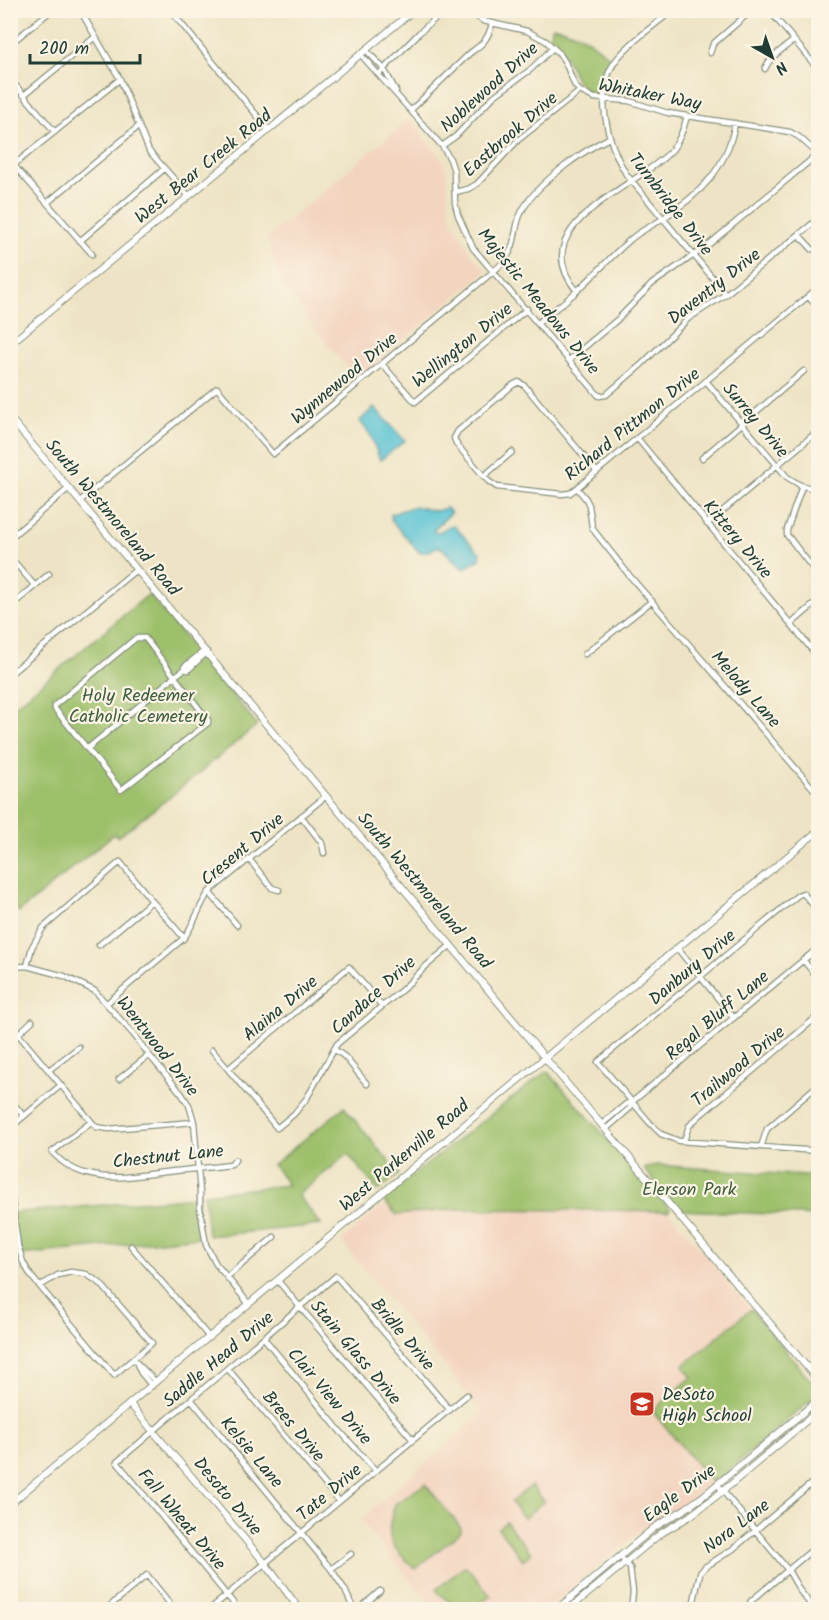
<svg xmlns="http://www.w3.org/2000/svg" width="829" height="1620" viewBox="0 0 829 1620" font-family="Kalam,sans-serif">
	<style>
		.built { fill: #f3d4bf }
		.green { fill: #9dc06a; stroke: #5e7e4f; stroke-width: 1.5 }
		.water { fill: #58c2d3; stroke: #3c8084; stroke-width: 1.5 }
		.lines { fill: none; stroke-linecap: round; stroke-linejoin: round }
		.street-casing { stroke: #86907c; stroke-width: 7 }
		.secondary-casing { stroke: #86907c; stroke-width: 8 }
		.street { stroke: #fff; stroke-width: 4.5 }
		.secondary { stroke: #fff; stroke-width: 6 }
		.labels { text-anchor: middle; stroke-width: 4.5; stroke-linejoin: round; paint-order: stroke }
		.street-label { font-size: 18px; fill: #1f3d34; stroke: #fcf5e5 }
		.park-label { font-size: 18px; fill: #3e5e42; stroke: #fcf5e5 }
		.poi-label { font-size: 18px; fill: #1f3d34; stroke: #fcf5e5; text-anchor: start }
	</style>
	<rect width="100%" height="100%" fill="#fcf5e5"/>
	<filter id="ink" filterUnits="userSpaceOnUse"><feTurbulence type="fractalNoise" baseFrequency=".0167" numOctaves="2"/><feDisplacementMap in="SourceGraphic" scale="12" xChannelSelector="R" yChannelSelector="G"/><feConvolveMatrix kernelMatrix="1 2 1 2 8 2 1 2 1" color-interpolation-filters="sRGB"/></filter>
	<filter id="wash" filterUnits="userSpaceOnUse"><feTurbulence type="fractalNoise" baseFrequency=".008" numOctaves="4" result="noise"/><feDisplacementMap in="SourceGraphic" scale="24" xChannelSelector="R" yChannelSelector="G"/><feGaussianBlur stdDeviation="1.35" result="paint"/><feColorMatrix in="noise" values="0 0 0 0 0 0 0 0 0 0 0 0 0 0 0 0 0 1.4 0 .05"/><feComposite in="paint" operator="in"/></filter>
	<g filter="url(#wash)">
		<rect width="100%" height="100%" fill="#eee4c5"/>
		<!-- built -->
		<path class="built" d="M410,119L419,130L423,138L439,154L446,168L449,210L454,224L472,255L486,271L357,379L313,327L302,308L281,284L267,238Z
			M386,1203L397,1215L456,1209L668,1211L818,1389V1394L711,1485L687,1503L646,1527L546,1609H435L360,1520L483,1413L341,1241Z"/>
		<!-- green -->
		<path class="green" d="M553,26C579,32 593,41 612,60L605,76L602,93L599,96C575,90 576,75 565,57C561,50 554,45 548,39Z
			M149,594L257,725L170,797L118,837L114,834L19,912L10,902V710Z
			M547,1071L670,1209L668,1211L456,1209L397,1215L382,1199Z
			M344,1107L399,1174L378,1191L348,1154L298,1195L321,1225L208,1236L204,1194L288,1185L273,1165Z
			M656,1165L818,1177V1216L679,1210L644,1169Z
			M196,1197L200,1237L11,1256V1213Z
			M751,1309L818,1389V1394L713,1484L652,1411L692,1377L683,1366Z
			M425,1484L461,1528V1532L415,1569C389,1543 384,1541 395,1504Z
			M531,1486L544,1501L524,1518L511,1502Z
			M506,1522L531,1553L523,1560L498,1528Z
			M464,1566L467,1567L491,1596C471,1611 453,1609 436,1590Z"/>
		<!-- water -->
		<path class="water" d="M374,407L405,441L380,460L370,434L360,421Z
			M415,506L435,511L447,508L451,513L434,529L436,533L453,525L480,553V559L463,569L442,548L436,547L428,552H419L391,520V514Z"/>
	</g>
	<g filter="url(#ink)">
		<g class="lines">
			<!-- street casing -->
			<g class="street-casing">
				<path id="street" d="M80,10L120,79L149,151L189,196
					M170,10L269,130
					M468,10L483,21L527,31L546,41L559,53L565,62L575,86L580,91L594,98L629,101L668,113L790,132L799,137L818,154L707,246L652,284L617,320L569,360
					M673,10C655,25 631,41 617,59C592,90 608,144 626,174L726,294
					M769,10L818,69
					M10,44L52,10
					M366,50L384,69L396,91
					M710,53L713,44L752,10
					M361,55L442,146L450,159L454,171L455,203L458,215L473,248L599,396L606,395L641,365L689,318L726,294L818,219
					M765,69C769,57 785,48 794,40
					M379,74L419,33L445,10
					M10,79L55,132
					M24,95L95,37
					M411,110L470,53C483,44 488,39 492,24
					M442,146L456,136L494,96L530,70L553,48
					M10,161L92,254
					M10,168L120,79
					M455,192L468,189L477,184L518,140L580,91
					M47,203L139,126
					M799,235L812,249
					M80,241L164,169
					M577,291C521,224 638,188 672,150C680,140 684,128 687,116
					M808,296L818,308
					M538,323C551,312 565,302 577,291C596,274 612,255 631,239C640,231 652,226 662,219C699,195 727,169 735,123
					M382,364L415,402L527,309
					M706,381L787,477L800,485L818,490
					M637,438L818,657
					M702,458L804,371
					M597,472L525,386L519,382L513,385L458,431L454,438L457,445L488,481L497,487L562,494L570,493L577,488L818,288
					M484,476L512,452
					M802,486L787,530V535L818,575
					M577,488L586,499L589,505L592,527L595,532L629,575L818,794
					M80,501L217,388L273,454L494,271C504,262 511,254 514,240C516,231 517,221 521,213C535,184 581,152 609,138
					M707,524L818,431
					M10,538L69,488
					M10,557L35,586
					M10,607L49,574
					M791,624L818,601
					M136,638H145L208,720V723L121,790L55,709V705Z
					M585,654L652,601
					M185,669L184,667L205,650
					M10,674L137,569
					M87,749L175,676L185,669L188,670L207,652
					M301,816L322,843L324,853
					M249,859L272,888L279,890
					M209,892L237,925
					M818,911L803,893L798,895L598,1062L650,1123L661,1134L679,1141L818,1151
					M99,945L152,901
					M677,948L734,1018
					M803,960L818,978
					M27,966L32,947L43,928L120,862L152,901L184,938
					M10,967L27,966L64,976L95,991L134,1035L149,1055L181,1093L189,1105L194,1122L200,1193V1208L206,1245L216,1264L249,1304
					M107,1003L184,938C195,923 199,906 209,892L326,796
					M10,1029L18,1034L96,1127L109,1129L194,1122
					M18,1034L32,1021
					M334,1049L345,1057L367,1084
					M212,1050L277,1128L294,1114L307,1098L337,1044L403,989L425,967L451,945
					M228,1069L349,967L382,1006
					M49,1070L79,1047
					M119,1079L149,1055
					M10,1100L24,1116
					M91,1122L52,1152C63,1164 76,1172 92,1175C113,1180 136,1176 157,1173C182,1170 206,1168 231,1165L235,1160
					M602,1124L626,1104L632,1102L818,948
					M10,1128L61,1085
					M606,1129L630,1108L632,1102
					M684,1141L689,1126L699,1116L818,1016
					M761,1147L767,1129L818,1085
					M10,1184L18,1246L23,1262L31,1276L114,1375L152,1343L100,1283L86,1274L71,1272L58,1275L40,1286
					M131,1246L209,1337
					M227,1277L274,1237
					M278,1281L413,1440
					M264,1338L339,1430L376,1471
					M133,1359L156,1382
					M137,1364L141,1373L152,1386
					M228,1369L339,1501
					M191,1399L331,1569L345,1590L354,1610
					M717,1484L788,1570L800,1591L815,1610
					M620,1556L630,1568L633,1592L631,1610
					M331,1569L351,1554
					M105,1610L147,1575L175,1610
					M209,1610L467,1395
					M239,1610L117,1462L336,1276L450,1410
					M358,1610L380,1591
					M692,1610L700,1573L705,1567L733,1549L818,1478
					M746,1610L751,1601L818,1545"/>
			</g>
			<!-- secondary casing -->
			<g class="secondary-casing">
				<path id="secondary" d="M10,344L414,10
					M10,418L545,1058L818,1380
					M130,1404L265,1563L300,1610
					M10,1504L209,1337L818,831
					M556,1610L655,1527L685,1509L702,1497L818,1400
					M568,1610L660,1534L690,1516L723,1491L818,1411"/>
			</g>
			<!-- street -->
			<use href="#street" class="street"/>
			<!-- secondary -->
			<use href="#secondary" class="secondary"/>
		</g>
	</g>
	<!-- icons -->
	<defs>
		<g id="school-square" transform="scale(1.35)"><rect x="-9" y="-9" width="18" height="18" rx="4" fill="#c8321e" stroke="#fcf5e5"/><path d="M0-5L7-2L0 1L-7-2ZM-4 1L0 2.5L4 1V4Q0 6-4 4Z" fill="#fff"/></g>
	</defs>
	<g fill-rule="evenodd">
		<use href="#school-square" x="642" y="1404"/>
	</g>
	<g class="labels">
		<!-- street labels -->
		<g class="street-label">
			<text transform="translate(489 87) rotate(-42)" y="6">Noblewood Drive</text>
			<text transform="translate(650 94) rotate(11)" y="6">Whitaker Way</text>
			<text transform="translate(510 134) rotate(-41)" y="6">Eastbrook Drive</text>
			<text transform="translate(203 166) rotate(-39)" y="6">West Bear Creek Road</text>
			<text transform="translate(671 204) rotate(52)" y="6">Turnbridge Drive</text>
			<text transform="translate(714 286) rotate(-38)" y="6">Daventry Drive</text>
			<text transform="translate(539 301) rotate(51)" y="6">Majestic Meadows Drive</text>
			<text transform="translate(462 345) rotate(-39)" y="6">Wellington Drive</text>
			<text transform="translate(344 378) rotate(-40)" y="6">Wynnewood Drive</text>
			<text transform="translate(756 420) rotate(50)" y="6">Surrey Drive</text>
			<text transform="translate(632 424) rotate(-39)" y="6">Richard Pittmon Drive</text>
			<text transform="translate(113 517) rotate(50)" y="6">South Westmoreland Road</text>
			<text transform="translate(738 539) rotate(50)" y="6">Kittery Drive</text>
			<text transform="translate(746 689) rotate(49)" y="6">Melody Lane</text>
			<text transform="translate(242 849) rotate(-40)" y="6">Cresent Drive</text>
			<text transform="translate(425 890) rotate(50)" y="6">South Westmoreland Road</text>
			<text transform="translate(692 967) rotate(-40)" y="6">Danbury Drive</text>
			<text transform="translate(373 995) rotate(-42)" y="6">Candace Drive</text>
			<text transform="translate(280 1008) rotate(-40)" y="6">Alaina Drive</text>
			<text transform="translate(717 1015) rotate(-40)" y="6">Regal Bluff Lane</text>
			<text transform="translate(158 1046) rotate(52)" y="6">Wentwood Drive</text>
			<text transform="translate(738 1066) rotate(-40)" y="6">Trailwood Drive</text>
			<text transform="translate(404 1155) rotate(-40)" y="6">West Parkerville Road</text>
			<text transform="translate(168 1156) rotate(-6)" y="6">Chestnut Lane</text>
			<text transform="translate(403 1334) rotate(50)" y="6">Bridle Drive</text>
			<text transform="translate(356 1352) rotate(50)" y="6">Stain Glass Drive</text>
			<text transform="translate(218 1359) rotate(-40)" y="6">Saddle Head Drive</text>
			<text transform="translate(330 1396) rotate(50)" y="6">Clair View Drive</text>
			<text transform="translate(294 1426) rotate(50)" y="6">Brees Drive</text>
			<text transform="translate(252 1452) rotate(50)" y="6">Kelsie Lane</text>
			<text transform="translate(329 1492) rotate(-40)" y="6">Tate Drive</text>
			<text transform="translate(679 1493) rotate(-36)" y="6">Eagle Drive</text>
			<text transform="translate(228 1496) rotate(50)" y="6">Desoto Drive</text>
			<text transform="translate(182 1519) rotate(50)" y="6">Fall Wheat Drive</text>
			<text transform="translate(736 1526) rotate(-37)" y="6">Nora Lane</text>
		</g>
		<!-- park labels -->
		<g class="park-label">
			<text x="138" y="701">Holy Redeemer<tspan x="138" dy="21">Catholic Cemetery</tspan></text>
			<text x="689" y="1195">Elerson Park</text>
		</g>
		<!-- poi labels -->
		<g class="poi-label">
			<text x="662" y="1400">DeSoto<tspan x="662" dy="21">High School</tspan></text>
		</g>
	</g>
	<!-- margin -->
	<rect width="829" height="1620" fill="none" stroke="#fcf5e5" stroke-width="36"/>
	<!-- north arrow -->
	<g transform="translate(772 57) rotate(140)" stroke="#fcf5e5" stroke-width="4.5" paint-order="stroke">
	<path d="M0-4.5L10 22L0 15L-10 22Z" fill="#1f3d34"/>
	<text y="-9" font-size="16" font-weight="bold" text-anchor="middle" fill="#1f3d34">N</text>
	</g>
	<!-- scale -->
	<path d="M30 54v9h110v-9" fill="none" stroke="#1f3d34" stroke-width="3"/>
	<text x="39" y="54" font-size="18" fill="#1f3d34" stroke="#fcf5e5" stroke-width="4.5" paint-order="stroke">200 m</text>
</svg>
